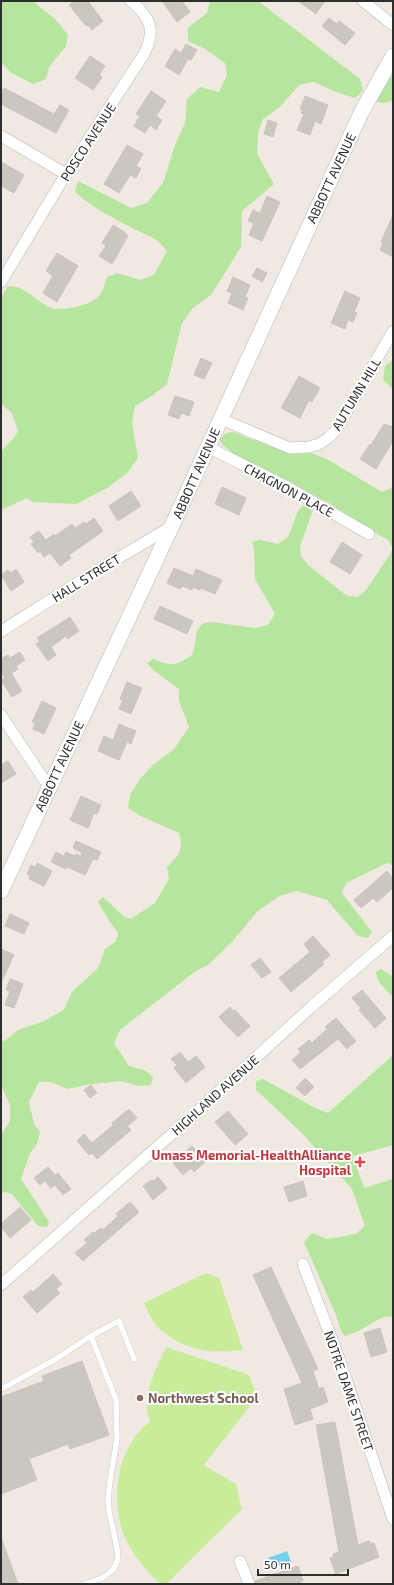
<svg xmlns="http://www.w3.org/2000/svg" width="394" height="1585" viewBox="0 0 394 1585" font-family="'Exo 2',sans-serif">
	<style>
		.green { fill: #b6e59e }
		.pitch { fill: #c9ec9a }
		.water { fill: #75cff0 }
		.building { fill: #cbc7bf; stroke: #cbc5ba }
		.lines { fill: none; stroke-linecap: round; stroke-linejoin: round }
		.lane-casing { stroke: #b4b7c1; stroke-width: 6 }
		.street-casing { stroke: #b4b7c1; stroke-width: 12 }
		.secondary-casing { stroke: #b4b7c1; stroke-width: 16 }
		.lane { stroke: #fff; stroke-width: 5.5 }
		.street { stroke: #fff; stroke-width: 11 }
		.secondary { stroke: #fff; stroke-width: 15 }
		.health-dot { fill: #e0444e; stroke: #fff; stroke-width: 1.5 }
		.education-dot { fill: #8d6e63; stroke: #fff; stroke-width: 1.5 }
		.labels { text-anchor: middle; stroke-width: 4; stroke-linejoin: round; paint-order: stroke }
		.street-label { font-size: 13px; fill: #2e2e2e; stroke: #fff }
		.health-label { font-size: 13px; font-weight: bold; fill: #be3a42; stroke: #fff; text-anchor: end }
		.education-label { font-size: 13px; font-weight: bold; fill: #785e54; stroke: #fff; text-anchor: start }
	</style>
	<rect width="100%" height="100%" fill="#efe9e1"/>
	<!-- green -->
	<path class="green" d="M1,1H33L57,21L68,35L66,46L49,67L46,79L33,84L10,72L1,62Z
		M210,1H258L360,79L363,91L355,98L336,92L314,82L299,85L280,107L263,119L258,133L257,154L274,184L242,211L241,247L211,295L193,308L182,323L167,384L153,395L135,406L132,422L138,458L127,473L107,488L76,504L33,502L27,498L1,510V451L14,438L18,431L12,413L1,404V298L8,286C25,285 36,302 51,308C61,312 91,305 98,297C103,292 105,283 107,277L117,273L140,280L154,275L167,251C156,237 151,237 136,230C115,219 93,208 75,192L78,181L131,208L147,203L163,183L175,145L185,123L187,99L200,87L219,92L227,75L225,63L205,49L188,41V28L207,13Z
		M393,75V101L382,103L376,101L387,82Z
		M393,360V389L383,380L385,366Z
		M233,432L277,449L296,454L311,453L327,459L382,492L389,489L393,486V549L388,540L376,533L329,503L231,452L222,444L220,439L226,433Z
		M309,503L313,509L300,547L301,556L308,565L347,596L358,597L366,590L393,550V865L387,863L346,883L342,893L372,932L368,938L358,936L327,900L297,891L279,896L257,912L232,942L209,964L193,973L120,1030L114,1043L129,1066L144,1070L153,1077L151,1085L139,1086L121,1081L85,1085L68,1089L51,1082H39L29,1102L34,1124L40,1132L37,1144L30,1153L21,1179L49,1222L47,1227L38,1226L12,1194L5,1192L1,1193V1135L10,1121V1105L1,1085V1042L6,1040L18,1030L44,1021L64,1010L72,992L98,968L105,949L116,941L118,933L110,922L98,902L103,897L123,916L131,919L155,903L169,879L167,867C179,856 184,849 179,833L141,816L128,808L130,795L140,779L153,765L174,749L189,727L179,701V689L153,670L147,663L153,659C171,666 176,667 193,654L197,631L203,623L212,622L255,628L268,625L275,614L255,579L254,549L252,542L260,540L278,544C281,542 286,539 288,536C295,525 294,507 309,503Z
		M381,969L393,977V997C387,991 376,982 376,972Z
		M393,1055V1145L353,1156L364,1188L393,1179V1317H383L358,1331L345,1336L341,1331L336,1315L304,1242L312,1233L327,1239L356,1234L365,1226L352,1189L303,1134L256,1090V1081L263,1079L317,1109L328,1113Z"/>
	<!-- pitch -->
	<path class="pitch" d="M206,1273L219,1278L243,1350C217,1353 196,1352 173,1339C168,1335 162,1332 158,1328C152,1320 148,1312 144,1303Z
		M166,1347L249,1375L257,1397L204,1465L236,1484L242,1509L166,1584H160C147,1571 134,1557 126,1540C109,1503 116,1446 150,1422C140,1397 156,1370 166,1347Z"/>
	<!-- water -->
	<path class="water" d="M287,1551L291,1562L271,1568L268,1558Z"/>
	<!-- building -->
	<path class="building" d="M74,1H88L103,21L92,30L88,25L86,26L69,5Z
		M162,1H182L190,12L177,22Z
		M298,1H325L316,14Z
		M329,18L337,24L339,21L355,33L345,45L322,26Z
		M186,44L197,50L191,60L188,59L179,75L165,66L175,49L181,53Z
		M90,56L105,66L99,75L102,77L93,90L75,78Z
		M4,88L54,114L60,105L69,110L56,133L1,104V93Z
		M151,91L166,101L156,116L162,120L156,130L150,125L145,133L134,126L140,116L136,114Z
		M305,96L328,105L321,124L315,121L310,135L297,130L304,114L301,113L303,110L300,109Z
		M268,120L277,123L273,137L264,134Z
		M127,145L143,154L136,166L141,169L136,178L130,175L119,193L104,184Z
		M1,162L24,175L14,193L1,186Z
		M267,196L280,202L262,241L249,235L254,223L248,221L253,210L260,213Z
		M393,215V257L380,250L383,243L381,242Z
		M113,225L126,233L125,234L128,236L112,264L99,256L106,246L102,243Z
		M57,253L78,266L57,302L43,293L53,276L46,271Z
		M257,268L267,273L262,282L252,276Z
		M233,277L250,285L245,297L248,298L243,310L228,303L232,293L227,291Z
		M345,291L360,298L354,312L357,313L353,322L348,320L345,329L331,323Z
		M201,358L212,363L204,379L194,375Z
		M299,376L320,388L312,402L309,400L300,418L281,408Z
		M175,396L194,402L189,416L181,413L179,419L168,415Z
		M384,424L393,427V441L376,469L360,459L370,444L371,445Z
		M222,487L246,498L239,515L215,504Z
		M131,491L141,506L118,521L109,506Z
		M94,518L103,531L69,555L71,558L60,566L50,553L44,557L40,551L38,553L31,544L34,542L30,537L39,531L46,540L54,534L55,536L72,524L75,528L84,522L86,524Z
		M342,542L362,555L350,574L330,562Z
		M174,568L193,576L196,569L222,580L215,594L201,588L200,590L193,587L192,590L182,586L180,589L167,583Z
		M16,569L24,582L11,591L1,575L8,570L11,573Z
		M160,606L193,621L187,634L154,619Z
		M70,617L79,631L68,639L66,636L51,647L56,655L48,661L36,644L40,642L37,638Z
		M20,652L25,660L16,666L18,669L5,678L1,672V659L8,655L10,658Z
		M12,674L22,691L12,697L1,680Z
		M127,682L142,688L131,714L119,709L123,700L120,699Z
		M42,701L56,708L44,734L33,729L35,723L32,722Z
		M119,724L136,731L131,744L127,742L119,760L98,751L104,736L113,740Z
		M8,761L16,774L1,783V765Z
		M81,796L101,805L97,814L94,813L88,828L70,820Z
		M76,841L101,852L97,860L93,859L85,875L67,867L66,869L51,862L56,852L64,856L66,852L75,856L76,854L81,856L82,853L73,848Z
		M37,863L52,871L44,886L29,879L30,876L27,874L31,865L35,867Z
		M387,871L393,878V888L377,902L373,898L361,908L354,900Z
		M10,914L29,923L24,934L5,926Z
		M313,936L330,955L322,962L324,964L291,992L279,978L310,952L304,944Z
		M1,949L14,955L1,983Z
		M260,958L271,972L262,978L251,965Z
		M10,979L23,984L14,1008L5,1005L10,991L6,990Z
		M362,990L386,1018L375,1028L359,1010L361,1008L352,998Z
		M230,1007L233,1011L235,1010L250,1026L238,1037L219,1017Z
		M336,1018L356,1041L347,1049L338,1039L300,1069L292,1060L301,1052L298,1049L309,1040L312,1043L327,1029L325,1027Z
		M180,1052L188,1062L196,1056L205,1067L186,1083L174,1068L177,1065L171,1059Z
		M305,1078L314,1087L305,1096L296,1088Z
		M91,1085L97,1093L90,1098L84,1090Z
		M129,1109L137,1118L127,1126L131,1130L97,1159L92,1153L89,1155L77,1141L84,1134L92,1143L113,1125L112,1123Z
		M228,1111L248,1134L235,1145L215,1122Z
		M192,1146L206,1161L194,1172L191,1168L183,1175L173,1163Z
		M48,1167L55,1175L58,1173L71,1189L63,1195L55,1185L51,1188L45,1181L40,1185L34,1178Z
		M158,1177L167,1188L153,1200L143,1186L151,1180L153,1181Z
		M303,1181L307,1196L289,1202L284,1187Z
		M130,1202L139,1212L83,1261L75,1253L87,1243L84,1240L93,1232L94,1233L101,1228L103,1230L118,1216L116,1214Z
		M20,1207L31,1220L10,1238L1,1227V1224Z
		M271,1267L318,1369L313,1371L319,1389L323,1387L328,1402L310,1409L313,1419L295,1425L284,1389L302,1383L253,1275Z
		M53,1274L62,1284L56,1289L60,1293L37,1313L23,1297L31,1290L33,1292Z
		M380,1328L387,1352L371,1357L364,1333Z
		M82,1361L109,1435L70,1449L68,1444L29,1459L37,1480L1,1494V1397L44,1381L42,1376Z
		M335,1422L358,1545L369,1541L371,1544L374,1543L379,1557L336,1574L330,1558L334,1557L333,1554L339,1552L316,1425Z
		M1,1540H2L18,1584H1Z
		M298,1566L303,1581L295,1584H256L255,1581Z"/>
	<g class="lines">
		<!-- lane casing -->
		<g class="lane-casing">
			<path id="lane" d="M1,1389L56,1359L91,1336
				M85,1584L102,1578L113,1570L118,1559L117,1548L109,1511L108,1499L110,1481L117,1439L116,1400L91,1336L119,1321L134,1359"/>
		</g>
		<!-- street casing -->
		<g class="street-casing">
			<path id="street" d="M363,1L393,25
				M1,136L66,174
				M1,282L66,174L144,54C156,30 151,18 131,1
				M221,419L290,448L309,447L319,444L328,438L336,430L393,331
				M208,447L289,488L369,534
				M1,631L103,567L171,527
				M1,715L49,787
				M303,1264L339,1358L393,1519
				M1,1285L191,1117L310,1008L393,936
				M240,1561L249,1584"/>
		</g>
		<!-- secondary casing -->
		<g class="secondary-casing">
			<path id="secondary" d="M1,891L175,519L361,113L393,56"/>
		</g>
		<!-- lane -->
		<use href="#lane" class="lane"/>
		<!-- street -->
		<use href="#street" class="street"/>
		<!-- secondary -->
		<use href="#secondary" class="secondary"/>
	</g>
	<!-- markers -->
	<path class="health-dot" d="M358 1156h4v4h4v4h-4v4h-4v-4h-4v-4h4z"/>
	<circle class="education-dot" cx="140" cy="1398" r="4"/>
	<g class="labels">
		<!-- street labels -->
		<g class="street-label">
			<text transform="translate(88 142) rotate(-57)" y="5">POSCO AVENUE</text>
			<text transform="translate(331 178) rotate(-65)" y="5">ABBOTT AVENUE</text>
			<text transform="translate(356 394) rotate(-59)" y="5">AUTUMN HILL</text>
			<text transform="translate(196 473) rotate(-66)" y="5">ABBOTT AVENUE</text>
			<text transform="translate(289 490) rotate(28)" y="5">CHAGNON PLACE</text>
			<text transform="translate(86 578) rotate(-32)" y="5">HALL STREET</text>
			<text transform="translate(59 766) rotate(-65)" y="5">ABBOTT AVENUE</text>
			<text transform="translate(215 1095) rotate(-42)" y="5">HIGHLAND AVENUE</text>
			<text transform="translate(349 1391) rotate(71)" y="5">NOTRE DAME STREET</text>
		</g>
		<!-- health labels -->
		<g class="health-label">
			<text x="351" y="1160">Umass Memorial-HealthAlliance<tspan x="351" dy="15">Hospital</tspan></text>
		</g>
		<!-- education labels -->
		<g class="education-label">
			<text x="148" y="1403">Northwest School</text>
		</g>
	</g>
	<!-- border -->
	<rect width="394" height="1585" fill="none" stroke="#2e2e2e" stroke-width="4"/>
	<!-- scale -->
	<path d="M258 1569v6h90v-6" fill="none" stroke="#2e2e2e" stroke-width="2"/>
	<text x="264" y="1569" font-size="12" fill="#2e2e2e" stroke="#ffffff" stroke-width="3" paint-order="stroke">50 m</text>
</svg>
